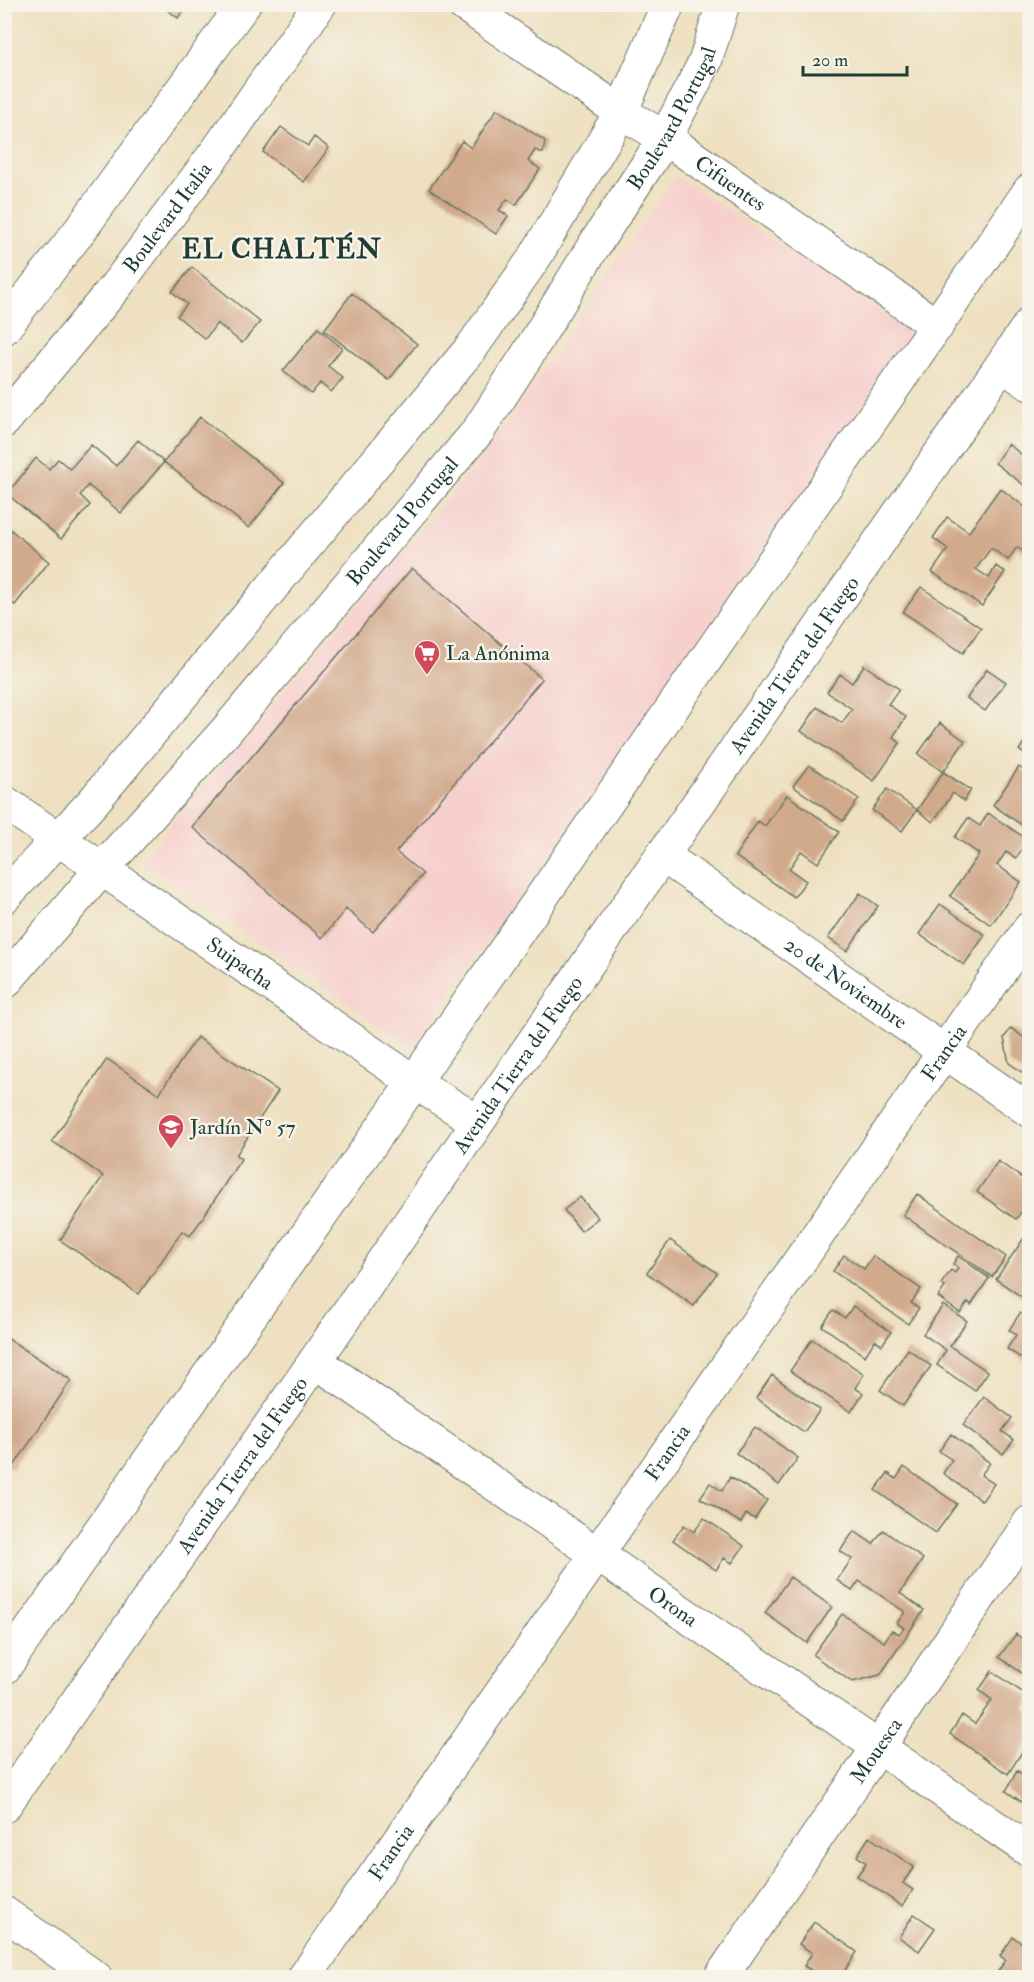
<svg xmlns="http://www.w3.org/2000/svg" width="1034" height="1982" viewBox="0 0 1034 1982" font-family="'IM FELL Double Pica',serif">
	<style>
		.built { fill: #f7d0ce }
		.building { fill: #d1a98b }
		.lines { fill: none; stroke-linecap: round; stroke-linejoin: round }
		.minor-casing { stroke: #677665; stroke-width: 35 }
		.minor { stroke: #fff; stroke-width: 33 }
		.labels { text-anchor: middle; stroke-width: 5; stroke-linejoin: round; paint-order: stroke }
		.street-label { font-size: 21px; fill: #1f3d34; stroke: #f7f3e8 }
		.poi-label { font-size: 21px; fill: #1f3d34; stroke: #f7f3e8; text-anchor: start }
		.district-label { font-size: 27px; font-weight: bold; letter-spacing: 1.5px; fill: #1f3d34; stroke: #f7f3e8 }
	</style>
	<rect width="100%" height="100%" fill="#f7f3e8"/>
	<filter id="ink" filterUnits="userSpaceOnUse"><feTurbulence type="fractalNoise" baseFrequency=".0167" numOctaves="2"/><feDisplacementMap in="SourceGraphic" scale="12" xChannelSelector="R" yChannelSelector="G"/><feConvolveMatrix kernelMatrix="1 2 1 2 8 2 1 2 1" color-interpolation-filters="sRGB"/></filter>
	<filter id="wash" filterUnits="userSpaceOnUse"><feTurbulence type="fractalNoise" baseFrequency=".008" numOctaves="4" result="noise"/><feDisplacementMap in="SourceGraphic" scale="24" xChannelSelector="R" yChannelSelector="G"/><feGaussianBlur stdDeviation="1.35" result="paint"/><feColorMatrix in="noise" values="0 0 0 0 0 0 0 0 0 0 0 0 0 0 0 0 0 1.4 0 .05"/><feComposite in="paint" operator="in"/></filter>
	<g filter="url(#wash)">
		<rect width="100%" height="100%" fill="#eee0c0"/>
		<!-- built -->
		<path class="built" d="M676,176L913,334L644,720L412,1047L141,861L226,758L418,536L508,421Z"/>
		<g id="blocks">
			<!-- building -->
			<path class="building" d="M160,4H188L178,18Z
				M497,109L545,141L543,153L535,150L528,161L540,169L516,205L507,199L499,210L508,216L496,234L429,189L462,141L471,148Z
				M281,127L308,146L314,137L329,148L304,182L263,152Z
				M192,267L260,322L242,343L217,323L205,339L177,316L187,304L172,292Z
				M352,293L417,344L389,380L324,330Z
				M318,328L342,348L328,366L343,378L331,392L320,383L311,394L283,371Z
				M200,417L284,483L249,528L164,462Z
				M138,440L164,462L121,513L88,485L80,495L90,505L61,539L7,494L36,458L49,469L58,459L70,469L91,445L116,466Z
				M1008,444L1029,460V489L995,463Z
				M1000,488L1029,510V553L1028,555L1017,547L1008,560L991,548L976,569L989,578L996,566L1005,572L982,606L932,572L948,549L933,538L947,517L969,532Z
				M4,524L49,562L15,605L4,598Z
				M412,568L542,679L396,852L423,874L373,932L346,909L322,938L192,827Z
				M921,587L981,628L963,653L903,612Z
				M864,665L899,689L888,704L906,717L893,737L900,743L874,781L801,731L817,707L842,723L852,709L827,692L840,674L852,683Z
				M987,669L1006,682L985,711L967,698Z
				M940,723L965,741L943,772L971,790L964,801L953,793L933,822L917,810L943,772L918,754Z
				M1029,735V757L1019,750Z
				M809,765L859,799L843,821L793,786Z
				M1019,767L1029,774V830L993,805Z
				M887,789L917,810L902,831L872,810Z
				M787,795L839,832L818,863L801,851L789,869L806,881L794,897L735,856L758,821L765,826Z
				M988,813L1028,840L1016,858L1006,852L997,865L1021,882L991,925L950,896L979,854L955,837L968,818L980,826Z
				M860,893L878,906L847,951L828,938Z
				M940,904L985,935L964,965L919,934Z
				M1011,1028L1026,1039L1029,1033V1077L1009,1063L1004,1038Z
				M197,1037L278,1091L236,1155L241,1159L204,1216L190,1236L182,1231L139,1294L60,1240L103,1176L52,1141L107,1059L159,1094Z
				M998,1161L1029,1183V1201L1016,1219L977,1192Z
				M917,1194L1006,1257L992,1277L903,1215Z
				M580,1197L598,1218L581,1231L564,1210Z
				M1026,1235L1029,1238V1302L996,1279Z
				M670,1240L717,1273L694,1306L647,1273Z
				M844,1255L864,1269L873,1256L921,1289L911,1303L919,1308L908,1324L833,1271Z
				M958,1256L989,1278L971,1305L968,1302L960,1313L938,1297L945,1287L941,1284L951,1270L955,1273L958,1268L953,1264Z
				M943,1305L967,1321L950,1346L988,1372L975,1391L937,1365L946,1350L923,1334Z
				M853,1306L891,1332L882,1345L875,1340L865,1356L822,1326L833,1310L845,1318Z
				M1020,1313L1029,1319V1363L1007,1349L1016,1335L1009,1330Z
				M4,1336L71,1380L12,1469L4,1464Z
				M812,1339L864,1374L855,1388L863,1393L851,1412L790,1371Z
				M908,1349L931,1366L903,1406L880,1390Z
				M772,1375L820,1410L804,1432L756,1398Z
				M984,1397L1012,1418L1002,1431L1014,1440L1003,1454L963,1425Z
				M755,1427L798,1458L779,1485L736,1453Z
				M951,1434L990,1463L981,1475L994,1484L982,1501L943,1473L952,1460L939,1451Z
				M904,1467L957,1504L936,1533L875,1490L888,1473L896,1479Z
				M730,1477L767,1500L755,1519L746,1514L741,1523L700,1498L710,1483L722,1491Z
				M704,1518L744,1546L732,1563L724,1558L716,1570L673,1540L684,1525L694,1532Z
				M883,1530L923,1559L900,1593L924,1610L880,1675L852,1682L813,1655L842,1614L884,1642L892,1630L899,1634L904,1628L897,1623L905,1612L859,1581L852,1591L837,1580L852,1559L840,1551L854,1531L873,1544Z
				M790,1577L832,1607L807,1643L765,1613Z
				M1016,1634L1029,1644V1678L999,1657Z
				M992,1671L1029,1697V1702L1025,1709L1029,1712V1741L1008,1774L950,1734L962,1715L975,1724L992,1700L979,1690Z
				M1017,1771L1029,1778V1807L1006,1791Z
				M869,1837L914,1867L903,1883L913,1890L902,1906L857,1876L866,1863L857,1856Z
				M914,1914L935,1928L919,1951L899,1937Z
				M814,1922L857,1952L845,1970L856,1977H821L804,1966L812,1953L799,1944Z
				M1013,1937L1029,1948V1977H994L1006,1960L1000,1956Z"/>
		</g>
	</g>
	<g filter="url(#ink)">
		<use href="#blocks" fill-opacity="0" stroke="#677665" stroke-width="1.5"/>
		<g class="lines">
			<!-- minor casing -->
			<g class="minor-casing">
				<g id="minor">
					<path id="s1" d="M463,4L621,112L665,138L937,326"/>
					<path d="M4,328L81,229L244,4"/>
					<path d="M1002,365L1030,384"/>
					<path id="s2" d="M4,421L116,286L217,151L320,4"/>
					<path id="s3" d="M4,802L414,1082L478,1122"/>
					<path id="s4" d="M662,855L1030,1111"/>
					<path d="M4,897L93,802L472,347L535,257L621,112L668,4"/>
					<path id="s5" d="M4,983L102,869L225,732L478,431L526,357L593,247L665,138L705,62L723,4"/>
					<path id="s6" d="M315,1361L1030,1851"/>
					<path d="M4,1668L414,1082L1030,190"/>
					<path id="s7" d="M4,1806L315,1361L478,1122L1030,324"/>
					<path d="M4,1913L96,1978"/>
					<path id="s8" d="M304,1978L1030,928"/>
					<path id="s9" d="M720,1978L878,1748L1030,1522"/>
				</g>
			</g>
			<!-- minor -->
			<use href="#minor" class="minor"/>
		</g>
	</g>
	<!-- icons -->
	<defs>
		<g id="supermarket-pin" transform="scale(1.35)"><path d="M0 17L-7.5 6A9.5 9.5 0 1 1 7.5 6Z" fill="#d1495b" stroke="#f7f3e8"/><path d="M-6-5.5h2.5l.6 2H6L4.5 2H-2.5L-4.4-4H-6ZM-1.5 3.2a1.3 1.3 0 1 0 .1 0ZM3 3.2a1.3 1.3 0 1 0 .1 0Z" fill="#fff"/></g>
		<g id="school-pin" transform="scale(1.35)"><path d="M0 17L-7.5 6A9.5 9.5 0 1 1 7.5 6Z" fill="#d1495b" stroke="#f7f3e8"/><path d="M0-5L7-2L0 1L-7-2ZM-4 1L0 2.5L4 1V4Q0 6-4 4Z" fill="#fff"/></g>
	</defs>
	<g fill-rule="evenodd">
		<use href="#supermarket-pin" x="427" y="653"/>
		<use href="#school-pin" x="171" y="1127"/>
	</g>
	<g class="labels">
		<!-- street labels -->
		<g class="street-label">
			<text dy="7" stroke="none"><textPath href="#s5" startOffset="1096">Boulevard Portugal</textPath></text>
			<text dy="7" stroke="none"><textPath href="#s1" startOffset="322">Cifuentes</textPath></text>
			<text dy="7" stroke="none"><textPath href="#s2" startOffset="261">Boulevard Italia</textPath></text>
			<text dy="7" stroke="none"><textPath href="#s5" startOffset="610">Boulevard Portugal</textPath></text>
			<text dy="7" stroke="none"><textPath href="#s7" startOffset="1388">Avenida Tierra del Fuego</textPath></text>
			<text dy="7" stroke="none"><textPath href="#s3" startOffset="286">Suipacha</textPath></text>
			<text dy="7" stroke="none"><textPath href="#s4" startOffset="224">20 de Noviembre</textPath></text>
			<text dy="7" stroke="none"><textPath href="#s8" startOffset="1125">Francia</textPath></text>
			<text dy="7" stroke="none"><textPath href="#s7" startOffset="902">Avenida Tierra del Fuego</textPath></text>
			<text dy="7" stroke="none"><textPath href="#s8" startOffset="639">Francia</textPath></text>
			<text dy="7" stroke="none"><textPath href="#s7" startOffset="416">Avenida Tierra del Fuego</textPath></text>
			<text dy="7" stroke="none"><textPath href="#s6" startOffset="434">Orona</textPath></text>
			<text dy="7" stroke="none"><textPath href="#s9" startOffset="276">Mouesca</textPath></text>
			<text dy="7" stroke="none"><textPath href="#s8" startOffset="153">Francia</textPath></text>
		</g>
		<!-- poi labels -->
		<g class="poi-label">
			<text x="446" y="660">La Anónima</text>
			<text x="190" y="1134">Jardín Nº 57</text>
		</g>
		<!-- district labels -->
		<g class="district-label">
			<text x="282" y="258">EL CHALTÉN</text>
		</g>
	</g>
	<!-- margin -->
	<rect width="1034" height="1982" fill="none" stroke="#f7f3e8" stroke-width="24"/>
	<!-- scale -->
	<path d="M803 66v9h104v-9" fill="none" stroke="#1f3d34" stroke-width="3"/>
	<text x="812" y="66" font-size="18" fill="#1f3d34" stroke="#f7f3e8" stroke-width="4.5" paint-order="stroke">20 m</text>
</svg>
